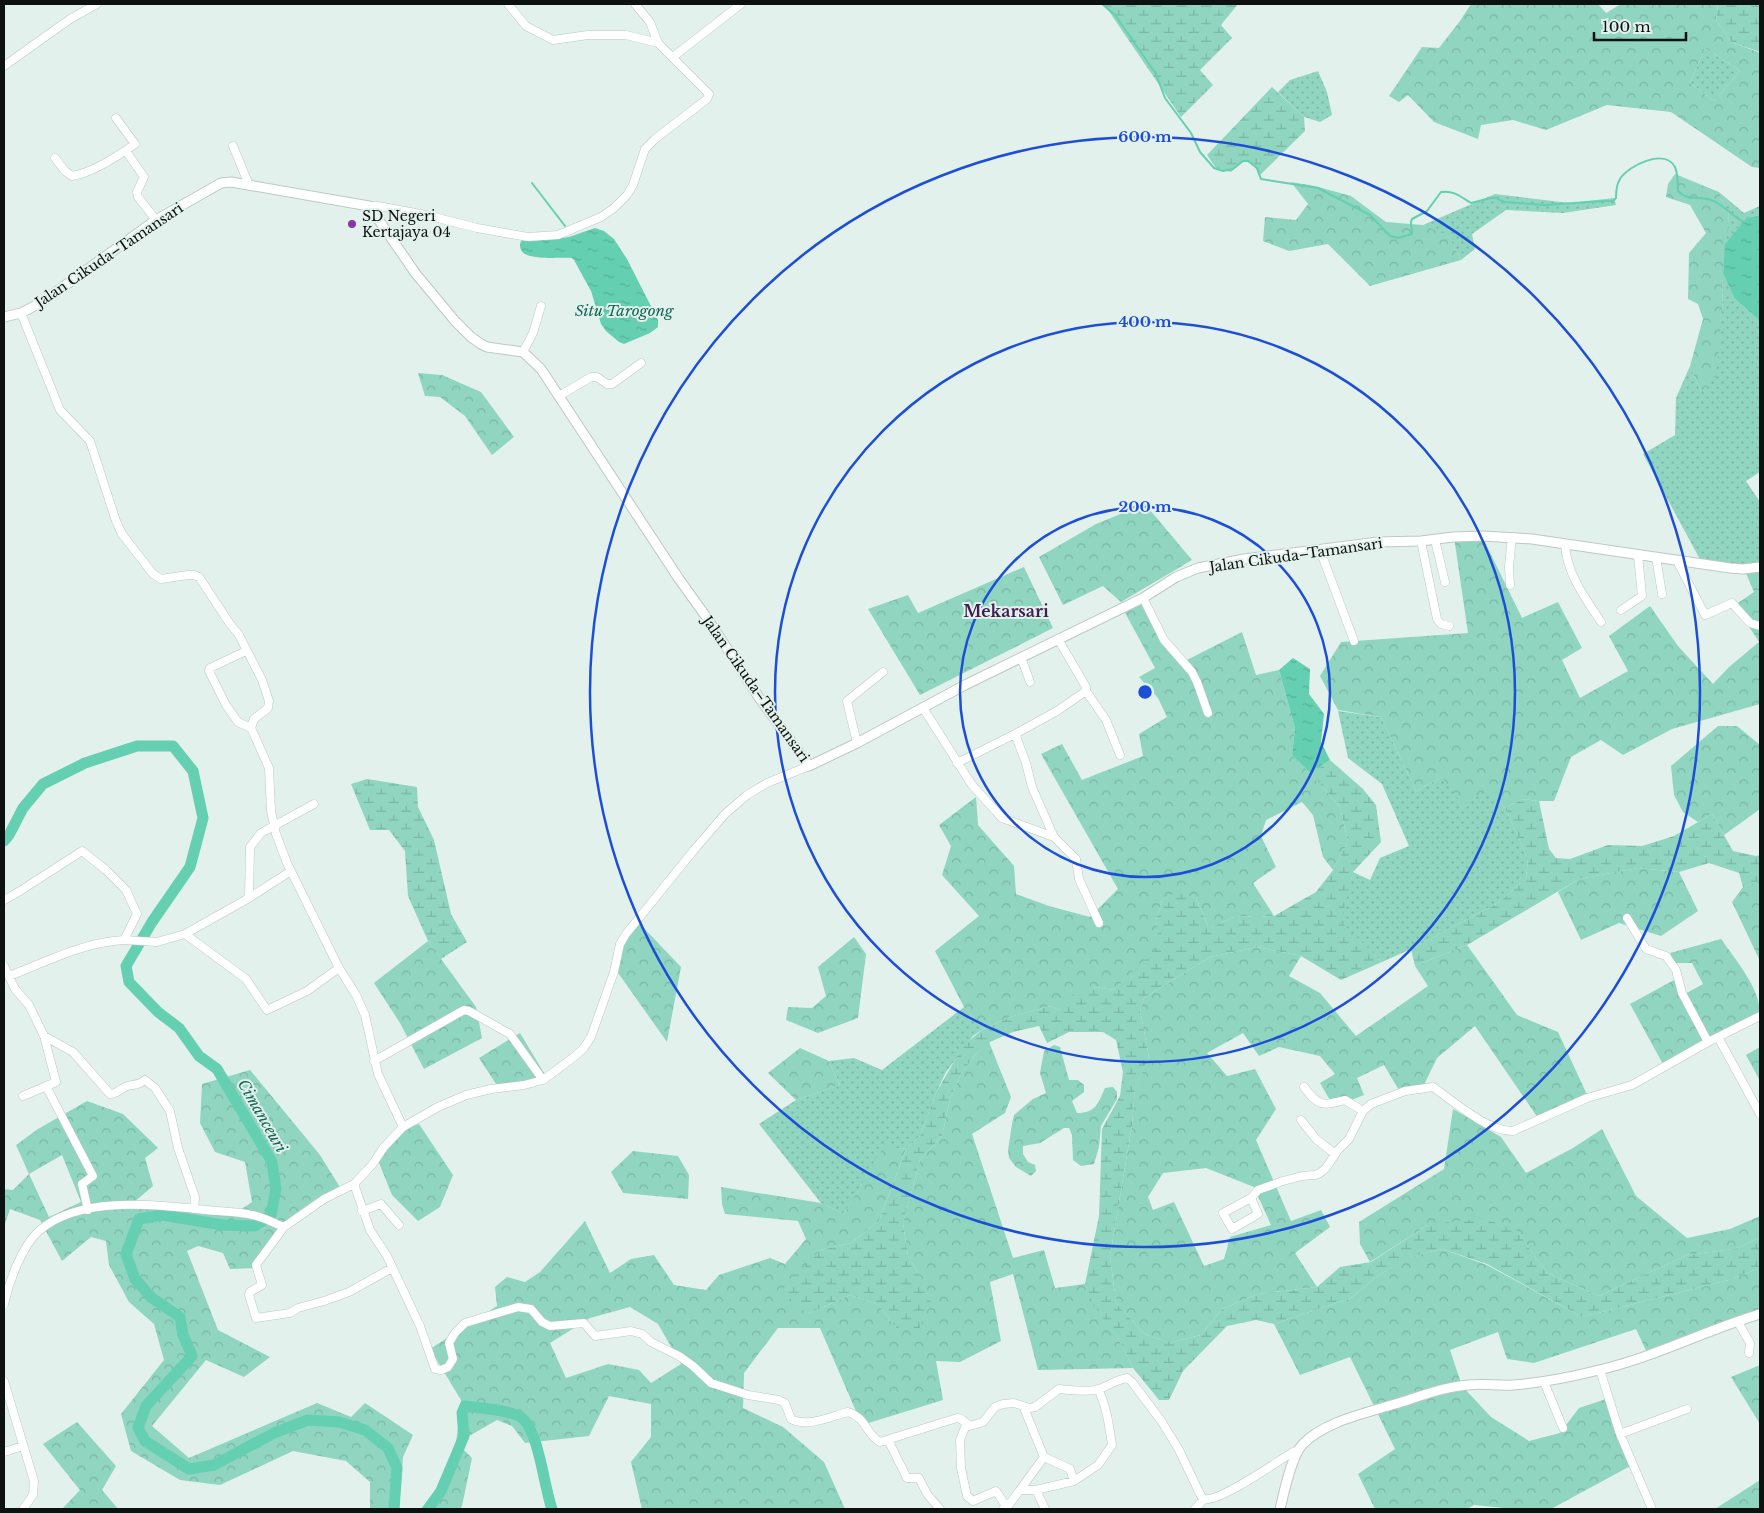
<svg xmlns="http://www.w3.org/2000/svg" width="1764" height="1513" viewBox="0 0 1764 1513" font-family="'Libre Baskerville',serif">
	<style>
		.grass { fill: url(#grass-dots) }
		.forest { fill: url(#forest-crowns); fill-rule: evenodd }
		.wetland { fill: url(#wetland-marsh) }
		.water { fill: url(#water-ripples) }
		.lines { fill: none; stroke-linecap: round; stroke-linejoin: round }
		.stream { stroke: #64cfb1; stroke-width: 2 }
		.river { stroke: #64cfb1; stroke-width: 11 }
		.minor-casing { stroke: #bcc9c4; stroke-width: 9 }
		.tertiary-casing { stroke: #bcc9c4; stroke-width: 11 }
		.minor { stroke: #fff; stroke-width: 8 }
		.tertiary { stroke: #fff; stroke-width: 9 }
		.ring { fill: none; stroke: #1d4ed8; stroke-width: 2.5 }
		.poi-dot { fill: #8538a9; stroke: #e3f1ec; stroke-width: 2 }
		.labels { text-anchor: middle; stroke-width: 4; stroke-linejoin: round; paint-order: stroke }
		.poi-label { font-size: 14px; fill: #0d1110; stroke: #e3f1ec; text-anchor: start }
		.street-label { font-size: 14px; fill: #0d1110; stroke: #e3f1ec }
		.water-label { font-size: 15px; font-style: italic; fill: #106753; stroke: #e3f1ec }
		.quarter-label { font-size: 16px; font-weight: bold; fill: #411c53; stroke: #e3f1ec }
		.centre { fill: #1d4ed8; stroke: #e3f1ec; stroke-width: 2.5 }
		.ring-label { font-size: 15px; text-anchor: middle; font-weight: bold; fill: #1d4ed8; stroke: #e3f1ec; stroke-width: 4; stroke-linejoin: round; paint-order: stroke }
	</style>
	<defs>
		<pattern id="grass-dots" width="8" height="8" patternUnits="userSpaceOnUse" patternTransform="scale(1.25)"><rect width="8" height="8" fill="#8fd5c0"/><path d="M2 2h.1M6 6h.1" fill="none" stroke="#7ab6a4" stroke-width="1.8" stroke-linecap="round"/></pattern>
		<pattern id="forest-crowns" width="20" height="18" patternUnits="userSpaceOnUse" patternTransform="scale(1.25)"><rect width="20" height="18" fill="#8fd5c0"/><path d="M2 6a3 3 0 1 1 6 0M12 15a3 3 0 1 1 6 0" fill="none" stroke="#7ab6a4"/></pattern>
		<pattern id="wetland-marsh" width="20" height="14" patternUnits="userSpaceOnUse" patternTransform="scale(1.25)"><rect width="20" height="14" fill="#8fd5c0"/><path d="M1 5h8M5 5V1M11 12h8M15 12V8" fill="none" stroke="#7ab6a4"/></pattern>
		<pattern id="water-ripples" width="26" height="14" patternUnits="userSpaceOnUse" patternTransform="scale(1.25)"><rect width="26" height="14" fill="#64cfb1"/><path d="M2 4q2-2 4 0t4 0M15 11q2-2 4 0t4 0" fill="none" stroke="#56b197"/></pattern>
	</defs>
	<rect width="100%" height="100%" fill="#e3f1ec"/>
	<!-- grass -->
	<path class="grass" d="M1705,48L1740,71L1714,101L1690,83Z
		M1318,71L1327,92L1332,115L1320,122L1304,117L1278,92L1290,80Z
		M1719,192L1744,213L1760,206V215L1746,218L1725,244L1729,215Z
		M1495,194L1569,203L1614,198L1616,205L1563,213L1506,210L1472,234L1475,249L1461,260L1448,236L1423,225Z
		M1723,274L1735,299L1760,321V472L1746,481L1760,502V564L1745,571L1702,563L1643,454L1675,435L1676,398L1690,366L1701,391L1722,312Z
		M1338,711L1381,717L1416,791L1442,777L1489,789L1505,808L1528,859L1526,879L1498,903L1411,949L1382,962L1340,922L1353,872L1370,880L1380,858L1409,846L1382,784L1348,758Z
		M964,1007L983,1029L973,1036L946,1072L936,1093L920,1136L906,1149L884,1147L844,1214L821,1203L759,1124L796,1100L840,1085L829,1061L854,1058L882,1070Z"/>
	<!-- forest -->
	<path class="forest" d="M1471,4H1598L1606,13L1621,4H1718L1716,20L1731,42L1758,52L1760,54V168L1752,167L1671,112L1607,105L1546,130L1513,120L1481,125L1478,139L1434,122L1408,95L1399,102L1389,96L1422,47L1439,48L1460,21ZM1705,48L1740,71L1714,101L1690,83Z
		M1675,174L1719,192L1729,215L1723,274L1722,312L1716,377L1701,391L1690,366L1703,319L1698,304L1688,299L1689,253L1706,233L1690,205L1666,197L1668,184Z
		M1291,182L1315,186L1351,196L1386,222L1423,225L1448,235L1461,260L1370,286L1328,244L1289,251L1263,241L1265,217L1296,220L1308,204Z
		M418,373L442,375L481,392L514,437L492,455L465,416L440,397L425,396Z
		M1145,504L1192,560L1121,602L1103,586L1063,605L1039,557L1096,524Z
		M1481,534L1522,618L1558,602L1582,648L1562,660L1580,698L1628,671L1609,636L1650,606L1678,646L1713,684L1729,667L1759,642L1735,605L1754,592L1745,571L1760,564V704L1672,729L1623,755L1601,740L1571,757L1554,801H1539L1523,799L1505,808L1488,789L1463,805L1442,777L1416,791L1381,717L1338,710L1320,676L1341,642L1468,633L1454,537Z
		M1024,567L1053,628L920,695L868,609L908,595L918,613Z
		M1144,597L1179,664L1242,632L1256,675L1279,670L1295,728L1292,755L1310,773L1340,807L1348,842L1333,870L1323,857L1313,815L1302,802L1266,820L1261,836L1276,867L1253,883L1274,916L1234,917L1209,928L1196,898L1177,893L1162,900L1156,920L1160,946L1114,990L1094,987L1059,1010L1050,1006L1010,1017L983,1029L964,1007L935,951L979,916L942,875L951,846L939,825L976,797L978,825L1014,866L1016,894L1049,906L1090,917L1118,889L1041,754L1062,744L1082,780L1143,756L1139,734L1167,717L1158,698L1139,677L1155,668L1123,609Z
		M1718,726H1737L1760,745V809L1724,835L1712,814L1698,822L1683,812L1674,795L1671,766Z
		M1638,868L1679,872L1698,911L1661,936L1619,923L1581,940L1558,892L1579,879Z
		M1760,881V961L1732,902L1743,887Z
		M638,922L681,967L667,1042L616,970L622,946Z
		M854,937L866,954L858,1018L818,1033L786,1020L788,1007L812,1008L826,996L818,967Z
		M1721,939C1735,959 1760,988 1760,1013L1664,1066L1630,1004L1674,980L1683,995L1703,984L1692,963H1675L1670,953Z
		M428,941L476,1007L482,1038L424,1069L400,1023L374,983Z
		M1467,945L1517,1015L1558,1032L1589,1099L1538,1118L1475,1026L1437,1058L1422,1089L1400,1092L1384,1065L1357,1078L1364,1095L1334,1107L1320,1083L1335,1074L1320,1056L1279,1047L1259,1056L1243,1033L1207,1053L1227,1076L1255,1069L1276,1109L1256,1140L1291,1221L1321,1210L1330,1227L1295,1253L1317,1287L1258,1294L1222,1309L1201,1335L1169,1343L1145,1334L1116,1303L1110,1256L1132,1125L1135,1088L1149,1057L1140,1010L1144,998L1210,957L1257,947L1301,956L1289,976L1320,993L1356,1036L1428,986L1415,966ZM1206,1168L1254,1187L1271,1225L1230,1237L1224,1259L1204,1266L1174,1202L1153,1210L1148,1197L1163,1173Z
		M520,1033L547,1078L498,1087L479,1058Z
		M989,1042L1011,1097L1005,1113L972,1134L1013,1258L1044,1250L1055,1288L1085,1284L1094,1305L1118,1338L1133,1368L1038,1370L1013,1274L990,1282L1001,1341L960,1362L936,1361L943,1400L862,1425L820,1328H778L744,1373L743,1408L783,1427L824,1462L845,1509H642L631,1462L651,1437V1404L609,1396L589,1436L525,1443L512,1426L497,1420L457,1443L472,1458L462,1506L460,1509H421L434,1493L456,1443L461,1400L430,1349L497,1306L495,1287L507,1277L525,1282L540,1272L585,1221L610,1273L631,1259L654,1255L674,1285L706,1290L719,1275L770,1258L785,1264L806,1239L798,1221L725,1214L722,1204L721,1187L821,1203L844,1214L884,1146L906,1149L879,1221L851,1243L820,1250L808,1314L850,1295L879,1305L897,1329L921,1278L908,1256L903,1223L920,1160L942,1136L950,1099L961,1074L976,1054ZM630,1307L658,1324L681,1364L651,1383L639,1370L608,1364L566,1378L550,1343L590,1318Z
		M1054,1045L1060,1047L1069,1080H1078L1084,1085V1092L1072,1101L1077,1113C1096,1113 1098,1103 1105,1088L1113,1087L1117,1092V1099L1101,1126L1099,1147L1094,1164L1081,1166L1073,1160L1072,1135L1069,1128H1064L1040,1143L1023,1146V1154L1028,1162L1035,1165L1036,1171L1031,1176L1016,1167L1009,1158L1008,1150L1012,1124L1014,1115L1033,1099L1046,1093L1040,1073L1044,1051Z
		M1760,1047V1081L1746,1055Z
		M800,1048L829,1061L840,1085L796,1100L768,1073Z
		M250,1070L320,1155L343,1192L283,1231L257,1268L230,1269L223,1253L198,1246L187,1251L218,1330L270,1357L244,1377L206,1360L152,1426L189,1458L317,1403L351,1417L365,1403L413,1435L403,1457L399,1509H370V1482L346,1461L293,1451L220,1485L180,1480L131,1451L121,1414L164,1360L154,1324L129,1302L109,1265L106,1241L91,1237L62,1261L40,1220L10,1209L4,1227V1189L13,1190L29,1174L16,1145L38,1129L87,1101L123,1114L158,1148L145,1158L153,1186L133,1203H174L233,1215L252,1202L245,1162L215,1152L200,1123L202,1084ZM62,1155L81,1202L49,1217L29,1174Z
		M1453,1109L1501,1137L1526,1173L1573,1148L1602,1129L1636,1196L1687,1238L1730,1229L1760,1216V1238L1734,1249L1687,1255L1599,1296L1547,1273L1517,1231L1428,1225L1370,1262L1360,1244L1359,1222L1444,1169Z
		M419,1124L453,1175L440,1207L418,1221L392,1195L377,1158L401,1130Z
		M633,1151L678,1156L689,1175L688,1199L623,1193L611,1172Z
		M1442,1249L1487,1265L1582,1317L1729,1280L1760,1268V1313L1649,1357L1636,1329L1534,1363L1507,1359L1498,1332L1450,1350L1462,1386L1491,1417L1529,1441L1560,1433L1579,1408L1609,1398L1634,1464L1551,1509H1514L1474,1505L1467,1509H1375L1358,1474L1395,1449L1350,1357L1300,1375L1274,1324L1351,1298L1379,1275L1409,1257Z
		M1760,1365V1424L1731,1377Z
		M77,1422L116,1466L102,1490L118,1509L63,1508L80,1490L43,1444Z
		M1760,1480V1509H1715Z"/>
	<!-- wetland -->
	<path class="wetland" d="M1104,4H1238L1221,25L1232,38L1200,70L1213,85L1181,117Z
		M1718,4H1760V52L1731,42L1716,20Z
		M1272,87L1304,117L1305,131L1259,176L1254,164L1243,160L1231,172L1216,168L1207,155Z
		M1330,760L1363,789L1376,805L1381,842L1353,872L1341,922L1382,962L1341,980L1301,956L1257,947L1210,957L1144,998L1140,1010L1149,1057L1135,1089L1132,1125L1110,1256L1116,1303L1145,1334L1169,1343L1201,1335L1222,1309L1258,1294L1317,1287L1340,1267L1371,1262L1428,1225L1483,1218L1517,1231L1547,1273L1599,1296L1687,1255L1734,1249L1760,1238V1268L1729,1280L1582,1317L1487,1264L1442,1249L1410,1257L1379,1275L1351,1298L1274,1324L1256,1320L1227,1326L1183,1371L1169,1400H1159L1133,1368L1118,1338L1093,1305L1085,1284L1099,1216L1102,1129L1120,1096L1123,1072L1116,1040L1103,1032H1069L1047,1043L1039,1026L1013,1032L990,1042L976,1054L961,1074L950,1099L942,1136L920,1160L903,1223L908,1256L921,1278L931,1303L919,1329H897L879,1305L850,1295L808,1314L781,1291L820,1250L851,1243L879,1221L906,1149L920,1136L936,1093L963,1046L983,1029L1010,1017L1050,1006L1059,1010L1079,988L1094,987L1114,990L1159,946L1156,920L1162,900L1177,892L1196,898L1209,928L1234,917L1274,916L1316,892L1333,870L1348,842L1340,807L1310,773Z
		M367,779L417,787L418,807L434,840L451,914L467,942L441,959L428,941L408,896L405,851L389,830H370L351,784Z
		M1523,799L1539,801L1549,849L1556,858L1570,859L1608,845L1642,846L1674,836L1712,814L1733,851L1756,856L1760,855V881L1743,887L1739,873L1709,863L1679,872L1638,868L1579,879L1467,945L1415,966L1411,949L1498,903L1526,879L1528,859L1505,808Z"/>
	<!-- water -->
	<path class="water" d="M1760,215V321L1735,299L1723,274L1725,244L1746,218Z
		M595,228L604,231L614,239L627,259L658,320V327L650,333L624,344L619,342L606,331L601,324L591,291L574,260L572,258C561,257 526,261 521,250C519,245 520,242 523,239H555L569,237Z
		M1293,658L1310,669L1309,694L1324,714L1321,742L1330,760L1310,773L1292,755L1295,728L1279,670Z"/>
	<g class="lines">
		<!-- stream -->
		<path class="stream" d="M1102,4L1115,15L1156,74L1165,98L1191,133L1200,152L1214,168L1223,171L1233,169L1243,161H1248L1257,168L1261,179L1318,188L1370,215L1390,236L1398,238L1412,234L1411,222L1412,219L1427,211L1441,192C1454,190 1461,197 1471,203L1491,198H1496L1504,202L1545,205L1603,201H1613L1616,198C1616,192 1616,185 1620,179C1629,165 1665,148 1675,167C1678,174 1678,183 1678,191C1687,201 1699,196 1711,200C1724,204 1732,217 1744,222
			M532,183L565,226"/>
		<!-- river -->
		<path class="river" d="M4,841L9,835L23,808L43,784L85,763L137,746H173L193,771L203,818L190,867L152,922L126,966L129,982L158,1012L179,1028L199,1056L217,1069L272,1162L276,1189L271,1215L255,1226L223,1225L162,1215L139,1219L126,1254L135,1279L152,1298L180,1317L183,1335L192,1356L146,1406L138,1428L145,1441L189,1469L214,1465L274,1433L308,1420L339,1422L365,1430L388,1448L397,1468L394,1509
			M428,1509L441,1491L464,1436L462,1413L465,1406C479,1408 512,1410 522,1418C539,1432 544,1487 552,1509"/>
		<!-- minor casing -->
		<g class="minor-casing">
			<path id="minor" d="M508,4L526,26L553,40L588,35H626L658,43
				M673,57L741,4
				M4,66L70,19L97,4
				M233,146L249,185
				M126,151L144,177L137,192L138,197L156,220
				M55,158L65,171L72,176C92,173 118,156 135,144L116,118
				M369,206H378L426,215L477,228L528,237L558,235L601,217L614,208L627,195L633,185L645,149L655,139L707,99L709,94L658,43L650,22L635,4
				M21,313L60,410L90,441L116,521L122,534L153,574L161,579L188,575H194L199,577L230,624L239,635L262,680L269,701L268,708L254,719L251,728L269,768L271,811L276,834L287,863L339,968L356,995L365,1015L378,1074L403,1127
				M523,352L533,333L541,306
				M559,396L591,377H597L607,384H612L641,363
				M1435,540L1445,582
				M1421,541L1437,619L1441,624L1449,626
				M1565,545C1567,574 1585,598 1601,622
				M1320,550L1354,641
				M1656,557L1662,594
				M1677,561L1705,615L1732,603L1750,623L1760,626
				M1510,585L1509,566L1512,537
				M1143,598L1164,640L1192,672L1197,682L1208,713
				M1621,610L1642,596L1638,555
				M246,651L210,668L209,671L226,705L238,722L251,728
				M1021,657L1030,682
				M1086,691L1106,720L1120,755
				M923,708L972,785L1002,818L1054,837L1076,859L1079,879L1099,923
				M857,743L847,701L883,672
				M957,763L1015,734
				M809,766L767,783L747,795L725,814L694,850L626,934L620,944L614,972L591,1037L583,1049L574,1057L543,1080L524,1085L491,1089L466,1095L438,1107L403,1127L384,1147L372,1165L354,1184L370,1230L387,1256L420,1326L435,1369L441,1370L448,1367L453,1359L449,1343L455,1333L465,1323L518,1307L531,1309L542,1322L550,1326L584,1323L595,1336L631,1331L642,1334L651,1342L679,1356L693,1366L711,1383L748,1395L779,1400L785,1403L791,1419C807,1428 832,1416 848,1412C867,1418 866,1435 880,1442L957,1418L961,1419L970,1426L983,1422L995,1407L1003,1404L1014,1403L1030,1408L1035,1407L1059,1389C1071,1390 1083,1392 1096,1390C1107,1387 1115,1380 1127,1378L1132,1382L1162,1422L1179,1450L1201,1496L1204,1499C1219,1503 1276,1462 1293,1452L1297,1451
				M1054,837L1032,787L1026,763L1015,734L1057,711L1086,691V687L1058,639
				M249,898L250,847L261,833L314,804
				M4,900L20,891L82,851L106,870L126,890L137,914L124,940C84,942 46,962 9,976
				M1627,918L1646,949L1666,956L1676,970L1682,993L1708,1042
				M185,934L246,979L267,1010L307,991L339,968
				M125,940L157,942L185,934L249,898L291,871
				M4,966L15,989L29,1005L44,1036L56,1082L23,1096
				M44,1036L73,1052L110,1094C116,1094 119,1090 125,1087C133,1083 135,1088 145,1080L155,1088L170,1111L178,1148L195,1197L194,1209
				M1718,1037L1760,1114
				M374,1061L464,1010L469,1011L510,1034L543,1080
				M46,1086L93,1176L82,1184L88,1210
				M1304,1087C1319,1107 1322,1106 1345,1100L1363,1111
				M1301,1120L1316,1139L1335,1154
				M354,1184L324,1199L284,1227L256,1265L262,1285L250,1292L249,1295L256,1318L290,1313L298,1308L324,1301L349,1292L392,1268
				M1251,1198L1258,1214L1232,1229L1223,1213L1251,1198L1258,1190L1283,1181L1302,1176L1315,1175L1320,1173L1326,1168L1338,1150L1349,1139L1363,1111L1371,1104L1405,1091L1433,1087C1453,1101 1488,1132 1513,1131L1587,1098L1632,1085L1708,1042L1760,1016
				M362,1211L381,1204L399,1225
				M4,1304C9,1282 22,1245 40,1230C81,1195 157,1205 206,1210C221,1212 238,1211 252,1215C263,1217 274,1223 284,1227
				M1738,1322L1750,1343L1749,1353
				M1600,1370L1620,1434L1652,1509
				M4,1381L34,1481L33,1495L23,1509
				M1544,1382L1563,1428
				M1024,1408L1044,1457L1070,1469L1074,1481
				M966,1425L960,1440L961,1468L967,1496L973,1501L996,1491L1008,1509
				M1620,1434L1687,1409
				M888,1440L907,1478H919L927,1494L940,1509
				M4,1452L23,1446
				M1020,1490L1044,1457
				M1003,1509L1007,1507L1020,1490H1036
				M1045,1509L1036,1490L1074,1481L1098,1465L1112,1445C1109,1426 1107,1407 1098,1389
				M1195,1509L1204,1499"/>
		</g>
		<!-- tertiary casing -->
		<g class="tertiary-casing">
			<path id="tertiary" d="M4,317L21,313L42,302L156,220L221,183L231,182L369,206L416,274L455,321L471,337L481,344L487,347L523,352L541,369L679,579L707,618L760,699L809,766L857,743L965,685L1143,598L1176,577L1198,568L1244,559L1378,542L1421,541L1453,537L1483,536L1532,539L1730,568L1743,569L1760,567
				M1280,1509C1284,1493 1291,1457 1302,1445C1323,1422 1366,1413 1395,1404C1418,1397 1443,1387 1468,1385C1483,1383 1498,1386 1513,1385C1542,1383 1571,1377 1599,1370C1655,1357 1706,1330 1760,1314"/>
		</g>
		<!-- minor -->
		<use href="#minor" class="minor"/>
		<!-- tertiary -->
		<use href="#tertiary" class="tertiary"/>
	</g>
	<!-- distance rings -->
	<g class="ring">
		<circle cx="1145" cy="692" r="185"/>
		<circle cx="1145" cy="692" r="370"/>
		<circle cx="1145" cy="692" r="555"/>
	</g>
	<!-- markers -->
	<circle class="poi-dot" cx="352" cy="224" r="5"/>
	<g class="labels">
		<!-- poi labels -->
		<g class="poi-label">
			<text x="362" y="221">SD Negeri<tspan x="362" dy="16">Kertajaya 04</tspan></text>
		</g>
		<!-- street labels -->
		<g class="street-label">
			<text transform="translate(109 255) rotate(-34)" y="5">Jalan Cikuda–Tamansari</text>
			<text transform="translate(1296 555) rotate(-8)" y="5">Jalan Cikuda–Tamansari</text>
			<text transform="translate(756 689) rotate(55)" y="5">Jalan Cikuda–Tamansari</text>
		</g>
		<!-- water labels -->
		<g class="water-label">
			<text x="624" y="316">Situ Tarogong</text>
			<text transform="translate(262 1116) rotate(60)" y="5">Cimanceuri</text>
		</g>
		<!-- quarter labels -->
		<g class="quarter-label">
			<text x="1006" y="617">Mekarsari</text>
		</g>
	</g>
	<circle cx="1145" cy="692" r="8" class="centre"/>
	<g class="ring-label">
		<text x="1145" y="142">600 m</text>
		<text x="1145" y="327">400 m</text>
		<text x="1145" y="512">200 m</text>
	</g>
	<!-- border -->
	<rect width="1764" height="1513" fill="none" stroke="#0d1110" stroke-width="10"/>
	<!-- scale -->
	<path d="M1594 32v8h92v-8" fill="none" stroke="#0d1110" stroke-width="2.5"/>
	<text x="1602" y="32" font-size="15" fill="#0d1110" stroke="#e3f1ec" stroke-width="4" paint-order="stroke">100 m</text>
</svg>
